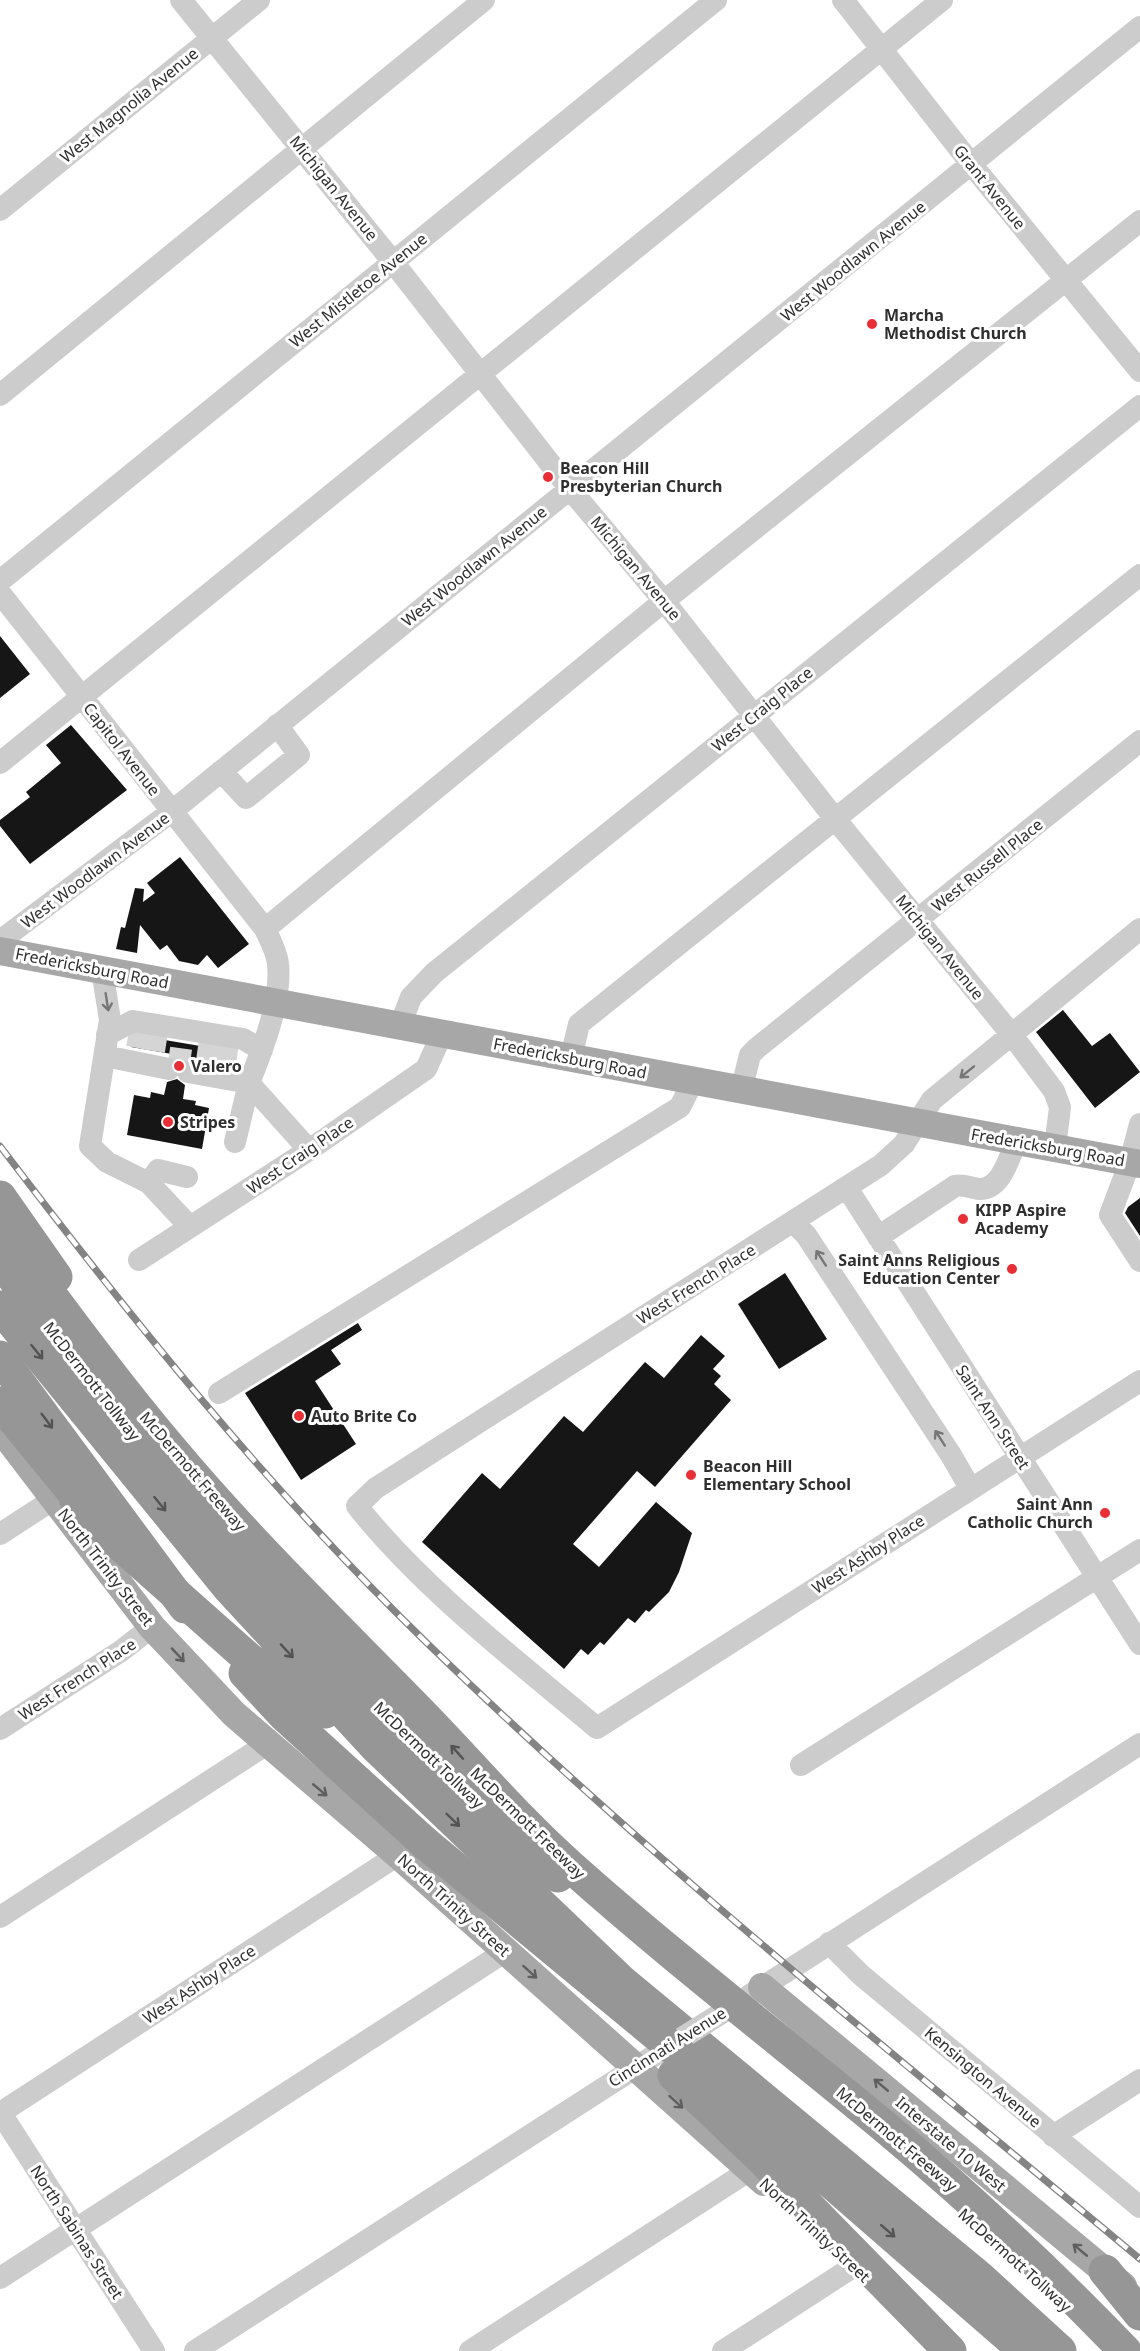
<svg xmlns="http://www.w3.org/2000/svg" width="1140" height="2351" viewBox="0 0 1140 2351" font-family="'Noto Sans',sans-serif">
	<style>
		.building { fill: #161616 }
		.lines { fill: none; stroke-linecap: round; stroke-linejoin: round }
		.minor-tunnel { stroke: #d5d5d5; stroke-width: 22; stroke-dasharray: 22 11; stroke-linecap: butt }
		.minor { stroke: #ccc; stroke-width: 22 }
		.major { stroke: #a7a7a7; stroke-width: 28 }
		.highway { stroke: #969696; stroke-width: 33 }
		.rail-casing { stroke: #848484; stroke-width: 7 }
		.rail { stroke: #fff; stroke-width: 4.5; stroke-dasharray: 14; stroke-linecap: butt }
		.minor-bridge { stroke: #ccc; stroke-width: 22 }
		.highway-bridge { stroke: #969696; stroke-width: 33 }
		.oneway { stroke: #767676 }
		.oneway2 { stroke: #535353 }
		.oneway3 { stroke: #5f5f5f }
		.poi-dot { fill: #e82f35; stroke: #fff; stroke-width: 2 }
		.labels { text-anchor: middle; stroke-width: 6; stroke-linejoin: round; paint-order: stroke }
		.street-label { font-size: 16px; fill: #2f2f2f; stroke: #fff }
		.poi-label { font-size: 16px; font-weight: bold; fill: #2f2f2f; stroke: #fff; text-anchor: start }
	</style>
	<rect width="100%" height="100%" fill="#fff"/>
	<!-- building -->
	<path class="building" d="M0,636L30,674L0,698Z
		M71,725L127,790L30,864L0,826V820L30,797L26,792L61,763L46,745Z
		M180,857L249,944L218,968L207,955L198,965L179,961L167,945L160,950L140,925L137,953L116,949L121,927L125,928L135,888L144,889L143,902L155,893L147,883Z
		M1063,1010L1092,1046L1110,1033L1140,1072L1095,1108L1036,1032Z
		M135,1035L230,1051L228,1064L190,1057L180,1062L172,1054L131,1047Z
		M177,1079L185,1085L183,1099L196,1101L195,1105L209,1108L202,1149L127,1135L134,1095L150,1098L151,1092L164,1095L167,1082Z
		M1140,1198V1236L1125,1213L1128,1207Z
		M785,1273L827,1339L779,1369L738,1304Z
		M358,1323L362,1330L331,1350L341,1364L315,1381L356,1444L301,1480L245,1393Z
		M701,1335L725,1356L713,1369L721,1376L714,1384L731,1400L655,1487L637,1471L573,1544L599,1567L656,1502L692,1533L679,1572L669,1592L649,1612L646,1610L635,1623L628,1618L604,1645L600,1642L588,1655L581,1649L564,1669L422,1542L482,1473L500,1489L564,1416L583,1432L645,1362L664,1378Z"/>
	<g class="lines">
		<!-- minor-tunnel -->
		<path class="minor-tunnel" d="M137,1048L141,1028
			M154,1051L157,1031
			M207,1061L210,1040
			M225,1064L228,1043
			M178,1070L183,1035"/>
		<!-- minor -->
		<path class="minor" d="M181,0L393,262L570,489L664,601L836,820L1012,1035L1054,1091L1060,1107L1055,1148
			M843,0L972,165L1140,371
			M0,210L259,0
			M0,395L484,0
			M0,581L716,0
			M0,593L265,929C270,940 277,952 278,964C282,1000 262,1051 249,1083L309,1150
			M0,763L942,0
			M221,771L246,798L299,755L277,725
			M265,929L664,601L1140,221
			M1140,929L932,1100L904,1144L881,1165L376,1488L357,1506C423,1589 516,1660 597,1728L1140,1381
			M0,941L171,812L1140,27
			M102,970L110,1020L90,1146L107,1162L149,1183L190,1227
			M400,1026L411,997L434,973L1140,406
			M107,1035L133,1021L243,1039L262,1050
			M105,1056L169,1069
			M571,1058L579,1024L1140,575
			M188,1072L249,1083L235,1142
			M741,1091L750,1055L757,1048L1140,741
			M1140,1124L1130,1162L1110,1215L1140,1261
			M149,1183L158,1170L187,1177
			M847,1188L1140,1644
			M793,1222L806,1235L951,1455L970,1488
			M878,1237L955,1186C964,1184 970,1188 979,1189C1001,1190 1009,1158 1016,1142
			M139,1260L309,1150L426,1069L442,1034
			M219,1393L680,1107L693,1081
			M0,1534L54,1499
			M0,1729L121,1651L152,1627
			M801,1765L1140,1550
			M0,1917L267,1744
			M829,1943L861,1975L1140,2207
			M750,1995L1140,1744
			M0,2112L154,2351
			M0,2113L398,1855
			M1053,2136L1140,2080
			M0,2278L506,1951
			M195,2351L666,2048
			M470,2351L750,2170
			M723,2351L856,2265"/>
		<!-- major -->
		<path class="major" d="M0,951L1140,1164
			M0,1428L152,1627L234,1714L398,1855L764,2182
			M762,1987L1123,2286"/>
		<!-- highway -->
		<path class="highway" d="M0,1197L56,1277
			M0,1260L109,1406L206,1518L340,1667L411,1740L558,1876
			M0,1307L229,1588L376,1747L621,1981L979,2277L1060,2351
			M76,1501L124,1548L249,1659L325,1712
			M245,1673L284,1715L425,1843
			M1105,2271L1140,2314"/>
		<!-- rail casing -->
		<g class="rail-casing">
			<path id="rail" d="M0,1146C133,1321 271,1492 429,1645C654,1863 899,2058 1140,2259"/>
		</g>
		<!-- rail -->
		<use href="#rail" class="rail"/>
		<!-- minor-bridge -->
		<path class="minor-bridge" d="M666,2048L736,2004"/>
		<!-- highway-bridge -->
		<path class="highway-bridge" d="M0,1227C56,1302 111,1378 171,1449C248,1541 335,1625 419,1711C470,1763 516,1818 570,1866C672,1957 780,2040 885,2127C969,2197 1049,2272 1125,2351
			M0,1357L185,1607
			M0,1403L96,1520
			M425,1843L756,2117L1025,2351
			M674,2075L762,2159L950,2351"/>
	</g>
	<!-- one-way arrows -->
	<defs><path id="oneway-shaft" d="M-6 0H5M1.5-3L5.5 0L1.5 3" fill="none" stroke-width="1.6" stroke-linecap="round" stroke-linejoin="round" transform="scale(1.5)"/></defs>
	<g class="oneway">
		<use href="#oneway-shaft" transform="translate(107 1002) rotate(81)"/>
		<use href="#oneway-shaft" transform="translate(967 1072) rotate(141)"/>
		<use href="#oneway-shaft" transform="translate(821 1258) rotate(-123)"/>
		<use href="#oneway-shaft" transform="translate(940 1438) rotate(-123)"/>
	</g>
	<g class="oneway2">
		<use href="#oneway-shaft" transform="translate(37 1352) rotate(51)"/>
		<use href="#oneway-shaft" transform="translate(47 1421) rotate(53)"/>
		<use href="#oneway-shaft" transform="translate(160 1504) rotate(51)"/>
		<use href="#oneway-shaft" transform="translate(287 1651) rotate(47)"/>
		<use href="#oneway-shaft" transform="translate(457 1752) rotate(-132)"/>
		<use href="#oneway-shaft" transform="translate(453 1820) rotate(44)"/>
		<use href="#oneway-shaft" transform="translate(888 2231) rotate(41)"/>
	</g>
	<g class="oneway3">
		<use href="#oneway-shaft" transform="translate(178 1655) rotate(47)"/>
		<use href="#oneway-shaft" transform="translate(320 1790) rotate(40)"/>
		<use href="#oneway-shaft" transform="translate(530 1972) rotate(42)"/>
		<use href="#oneway-shaft" transform="translate(881 2085) rotate(-140)"/>
		<use href="#oneway-shaft" transform="translate(676 2102) rotate(42)"/>
		<use href="#oneway-shaft" transform="translate(1080 2250) rotate(-140)"/>
	</g>
	<!-- markers -->
	<g class="poi-dot">
		<circle cx="872" cy="324" r="6"/>
		<circle cx="548" cy="477" r="6"/>
		<circle cx="179" cy="1066" r="6"/>
		<circle cx="168" cy="1122" r="6"/>
		<circle cx="963" cy="1219" r="6"/>
		<circle cx="1012" cy="1269" r="6"/>
		<circle cx="299" cy="1416" r="6"/>
		<circle cx="691" cy="1475" r="6"/>
		<circle cx="1105" cy="1513" r="6"/>
	</g>
	<g class="labels">
		<!-- street labels -->
		<g class="street-label">
			<text transform="translate(129 105) rotate(-39)" y="6">West Magnolia Avenue</text>
			<text transform="translate(990 187) rotate(51)" y="6">Grant Avenue</text>
			<text transform="translate(334 188) rotate(51)" y="6">Michigan Avenue</text>
			<text transform="translate(853 261) rotate(-39)" y="6">West Woodlawn Avenue</text>
			<text transform="translate(358 290) rotate(-39)" y="6">West Mistletoe Avenue</text>
			<text transform="translate(474 566) rotate(-39)" y="6">West Woodlawn Avenue</text>
			<text transform="translate(636 568) rotate(50)" y="6">Michigan Avenue</text>
			<text transform="translate(762 709) rotate(-39)" y="6">West Craig Place</text>
			<text transform="translate(122 749) rotate(52)" y="6">Capitol Avenue</text>
			<text transform="translate(987 865) rotate(-39)" y="6">West Russell Place</text>
			<text transform="translate(95 870) rotate(-37)" y="6">West Woodlawn Avenue</text>
			<text transform="translate(940 947) rotate(51)" y="6">Michigan Avenue</text>
			<text transform="translate(92 968) rotate(11)" y="6">Fredericksburg Road</text>
			<text transform="translate(570 1058) rotate(11)" y="6">Fredericksburg Road</text>
			<text transform="translate(1048 1147) rotate(10)" y="6">Fredericksburg Road</text>
			<text transform="translate(300 1155) rotate(-34)" y="6">West Craig Place</text>
			<text transform="translate(696 1284) rotate(-32)" y="6">West French Place</text>
			<text transform="translate(92 1381) rotate(52)" y="6">McDermott Tollway</text>
			<text transform="translate(993 1417) rotate(57)" y="6">Saint Ann Street</text>
			<text transform="translate(193 1471) rotate(49)" y="6">McDermott Freeway</text>
			<text transform="translate(868 1554) rotate(-33)" y="6">West Ashby Place</text>
			<text transform="translate(106 1567) rotate(52)" y="6">North Trinity Street</text>
			<text transform="translate(77 1679) rotate(-33)" y="6">West French Place</text>
			<text transform="translate(429 1755) rotate(44)" y="6">McDermott Tollway</text>
			<text transform="translate(528 1823) rotate(44)" y="6">McDermott Freeway</text>
			<text transform="translate(454 1905) rotate(42)" y="6">North Trinity Street</text>
			<text transform="translate(199 1984) rotate(-33)" y="6">West Ashby Place</text>
			<text transform="translate(667 2047) rotate(-32)" y="6">Cincinnati Avenue</text>
			<text transform="translate(983 2077) rotate(40)" y="6">Kensington Avenue</text>
			<text transform="translate(897 2139) rotate(40)" y="6">McDermott Freeway</text>
			<text transform="translate(951 2144) rotate(40)" y="6">Interstate 10 West</text>
			<text transform="translate(815 2230) rotate(43)" y="6">North Trinity Street</text>
			<text transform="translate(77 2232) rotate(57)" y="6">North Sabinas Street</text>
			<text transform="translate(1015 2260) rotate(42)" y="6">McDermott Tollway</text>
		</g>
		<!-- poi labels -->
		<g class="poi-label">
			<text x="884" y="321">Marcha<tspan x="884" dy="18">Methodist Church</tspan></text>
			<text x="560" y="474">Beacon Hill<tspan x="560" dy="18">Presbyterian Church</tspan></text>
			<text x="191" y="1072">Valero</text>
			<text x="180" y="1128">Stripes</text>
			<text x="975" y="1216">KIPP Aspire<tspan x="975" dy="18">Academy</tspan></text>
			<text x="1000" y="1266" text-anchor="end">Saint Anns Religious<tspan x="1000" dy="18">Education Center</tspan></text>
			<text x="311" y="1422">Auto Brite Co</text>
			<text x="703" y="1472">Beacon Hill<tspan x="703" dy="18">Elementary School</tspan></text>
			<text x="1093" y="1510" text-anchor="end">Saint Ann<tspan x="1093" dy="18">Catholic Church</tspan></text>
		</g>
	</g>
</svg>
